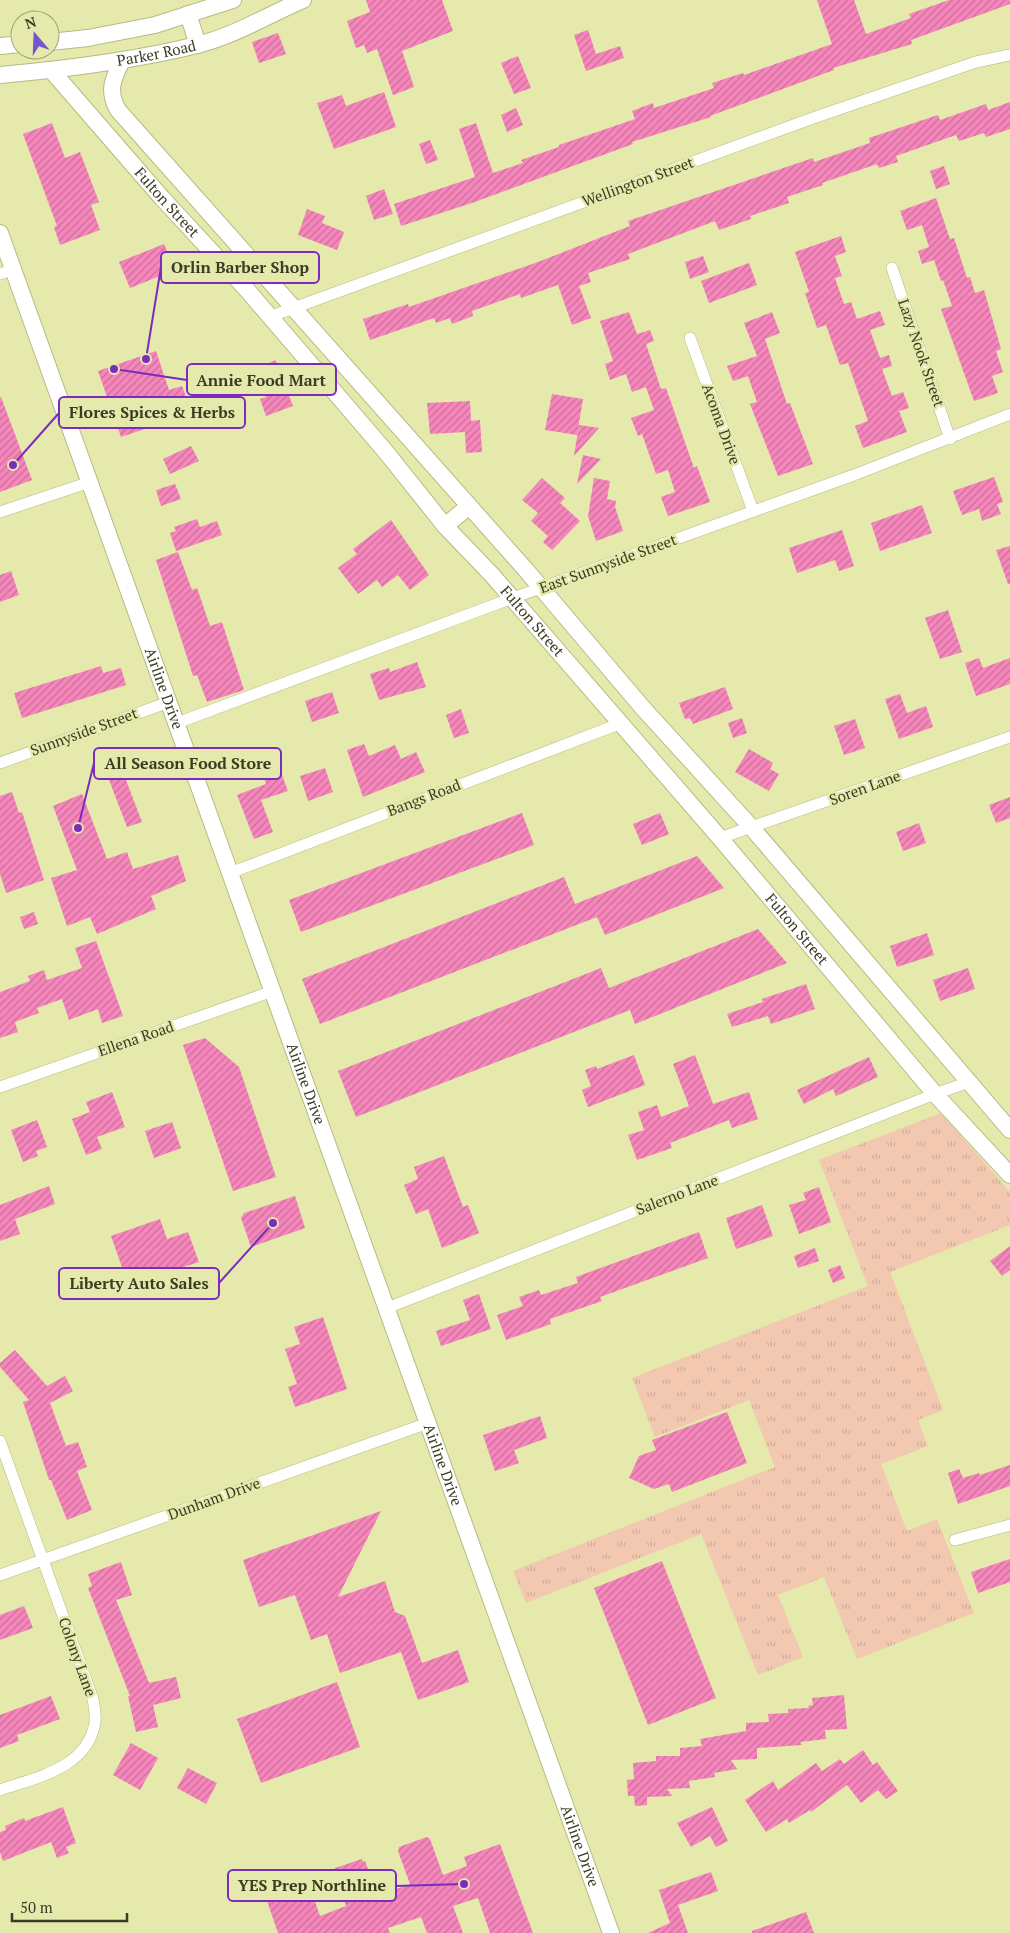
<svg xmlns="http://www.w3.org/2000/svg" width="1010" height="1933" viewBox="0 0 1010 1933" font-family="'PT Serif',serif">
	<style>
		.grass { fill: url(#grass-tufts) }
		.building { fill: url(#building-hatch) }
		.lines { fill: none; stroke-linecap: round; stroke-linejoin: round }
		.street-casing { stroke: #b7bb80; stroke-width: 12 }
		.secondary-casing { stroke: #b7bb80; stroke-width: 18 }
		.street { stroke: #fff; stroke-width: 11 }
		.secondary { stroke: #fff; stroke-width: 16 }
		.labels { text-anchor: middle; stroke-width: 5; stroke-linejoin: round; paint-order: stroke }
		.street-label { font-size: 15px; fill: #3b3c24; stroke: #e5e9ac }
		.leader { fill: none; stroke: #7b2cbf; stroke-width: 2 }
		.callout-dot { fill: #7b2cbf; stroke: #e5e9ac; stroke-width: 2 }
		.callout { fill: #e5e9ac; stroke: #7b2cbf; stroke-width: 2 }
		.callout-label { font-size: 16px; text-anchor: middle; font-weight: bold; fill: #3b3c24 }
	</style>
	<defs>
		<pattern id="grass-tufts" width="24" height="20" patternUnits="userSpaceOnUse" patternTransform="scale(1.25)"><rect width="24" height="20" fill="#f3c8b1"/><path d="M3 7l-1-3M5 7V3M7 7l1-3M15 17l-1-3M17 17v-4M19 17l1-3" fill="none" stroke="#d1ad98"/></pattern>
		<pattern id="building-hatch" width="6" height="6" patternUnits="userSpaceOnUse" patternTransform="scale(1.25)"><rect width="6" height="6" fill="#f686bc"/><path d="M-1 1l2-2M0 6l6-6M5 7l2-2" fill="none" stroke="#c86f99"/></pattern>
	</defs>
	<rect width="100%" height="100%" fill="#e5e9ac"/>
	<!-- grass -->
	<path class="grass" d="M941,1113L1010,1192V1225L890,1272L943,1410L918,1420L928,1446L881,1464L907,1531L937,1519L974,1613L857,1659L824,1577L778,1595L803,1657L758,1675L701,1534L526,1603L513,1571L775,1467L749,1400L655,1437L632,1378L868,1286L819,1160Z"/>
	<!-- building -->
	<path class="building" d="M366,0H442L453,31L402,51L414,87L393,95L377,49L367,53L364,45L356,48L347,21L370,12Z
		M817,0H854L866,34L911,18L909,14L949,0H1010V4L911,40L912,44L833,68L834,70L710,116L711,117L632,142L633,144L472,203L401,226L394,204L475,177L459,129L476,123L493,173L523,163L521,160L559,147V145L635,119L632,111L653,103L654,108L714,88L712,83L743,73L744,75L832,44Z
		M588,30L596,54L620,46L624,58L586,71L574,35Z
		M278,33L286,54L259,63L252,42Z
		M518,56L531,88L514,94L501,63Z
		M384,92L396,127L334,149L317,103L342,95L346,106Z
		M1010,102V129L986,137L984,133L959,141L956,135L896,156L898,162L879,168L877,164L822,183L823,185L787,197L789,203L750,216L751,219L719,230L715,221L628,254L630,259L588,273L591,282L579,286L591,318L572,325L558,285L521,298L520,294L472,311L473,316L452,324L450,318L436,323L434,318L370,340L363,319L408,304L409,307L538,262L630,226L628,221L813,158L814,162L870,143L869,138L938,115L940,120L986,104L988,110Z
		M516,108L523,125L507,132L501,115Z
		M52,123L65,158L80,152L99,202L91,205L100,230L60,245L54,227L57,226L23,134Z
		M430,140L438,160L426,164L419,144Z
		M944,166L950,184L936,189L930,171Z
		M384,189L393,214L374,220L366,196Z
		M936,198L950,239L954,238L967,278L970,277L975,293L984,290L1001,349L996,351L1003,372L992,376L998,393L974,401L941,309L952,306L943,280L941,281L934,260L922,264L918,251L929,247L922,225L907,230L900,211Z
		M307,209L325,216L322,223L344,232L337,250L298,235Z
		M841,236L846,252L835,256L842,276L835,278L844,304L851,302L857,319L880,311L885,325L870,330L880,358L889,355L892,366L882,369L892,396L903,392L909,408L899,411L907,432L863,448L855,426L868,421L848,363L840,365L826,325L817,328L805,293L809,292L795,252Z
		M164,244L175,270L130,288L119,262Z
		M703,256L709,272L690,279L685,262Z
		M749,263L757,285L709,303L701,281Z
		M629,312L637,334L650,330L654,341L646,344L661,389L666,388L694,468L697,466L710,502L668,516L661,497L675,492L668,470L656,474L642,434L638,436L631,418L654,410L646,387L632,392L626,374L610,380L605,364L613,361L600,321Z
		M772,312L780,333L765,339L787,404L790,403L813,464L778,476L750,404L757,402L748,376L733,381L727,366L757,356L744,323Z
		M156,351L169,390L182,386L192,413L121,437L98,371Z
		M275,360L284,376L282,377L293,406L266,416L260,399L266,397L252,372Z
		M552,394L583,399L577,435L545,430Z
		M1,397L32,480L0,492V398Z
		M470,401L471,421L480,420L482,452L466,453L465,432L430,434L427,403Z
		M579,425L599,428L574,456Z
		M191,446L199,461L170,474L163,459Z
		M583,455L601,459L577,484Z
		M994,477L1003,502L997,504L1001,514L982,521L979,509L962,515L953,491Z
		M542,478L565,498L560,503L580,521L552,550L543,542L548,536L531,521L538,513L522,500Z
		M594,478L610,481L607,499L616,501L615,507L623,531L596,541L588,516Z
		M175,484L181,499L161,506L156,490Z
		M922,505L932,533L880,551L871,523Z
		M197,519L200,527L217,521L222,535L176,551L170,533L176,531L174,527Z
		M391,520L429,575L410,590L398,575L382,587L377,580L358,594L338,568L357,554L353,549Z
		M842,530L854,566L839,571L835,560L797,573L789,548Z
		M1010,546V584H1008L996,550Z
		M178,552L192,590L197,588L210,626L222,622L244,690L207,702L197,675L193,676L156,560Z
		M11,571L19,595L0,602V575Z
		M948,610L962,652L940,659L925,618Z
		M979,658L983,668L1010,658V684L976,696L965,663Z
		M417,662L426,687L379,700L370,674L389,668L390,672Z
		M101,666L103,673L121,668L126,685L22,718L14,693Z
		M725,687L733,709L693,724L690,718L685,719L679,703Z
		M332,692L339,713L312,722L305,701Z
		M900,694L907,713L926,706L933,727L899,739L885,699Z
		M461,709L469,733L454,738L446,715Z
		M742,718L747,733L733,738L728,723Z
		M855,719L865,748L844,755L834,726Z
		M364,744L369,756L395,745L401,759L416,752L425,772L363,797L347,750Z
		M749,749L773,763L770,769L779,774L769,791L735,772Z
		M278,764L288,791L261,800L273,832L254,839L237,795L266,784L261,770Z
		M121,767L142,822L127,827L106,772Z
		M325,768L333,792L308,801L300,776Z
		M12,792L19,813L22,812L44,880L6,893L0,874V796Z
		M82,794L107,859L127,852L133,869L178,855L186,881L151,896L156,909L97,934L90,917L67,926L51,878L77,870L53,806Z
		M1010,797V818L996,823L989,805Z
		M522,813L534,845L301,932L289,900Z
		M660,813L669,834L642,845L633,824Z
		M919,823L926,843L903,851L896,832Z
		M697,856L724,888L605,935L597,917L320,1024L302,979L564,877L575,904Z
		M34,912L38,924L24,929L20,917Z
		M758,929L787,963L635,1024L630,1010L356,1117L338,1071L601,968L609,988Z
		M927,933L934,955L897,967L890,946Z
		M96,941L123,1016L102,1023L98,1009L69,1020L62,999L37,1008L39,1013L15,1022L18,1032L0,1038V992L30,981L28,976L44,970L47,980L82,968L75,948Z
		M968,968L975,989L940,1001L933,980Z
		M806,984L815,1009L771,1024L768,1016L732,1027L727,1014L763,1002L762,999Z
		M205,1038L239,1067L276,1177L233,1191L183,1045Z
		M634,1055L645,1085L588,1107L582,1090L591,1086L585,1070L596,1066L597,1069Z
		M695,1055L713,1104L749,1092L758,1119L732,1128L729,1120L670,1143L672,1148L637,1160L628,1135L644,1130L638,1112L657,1105L661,1117L689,1106L673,1064Z
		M869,1057L878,1077L836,1096L833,1089L804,1104L797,1090Z
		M112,1092L125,1127L97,1137L102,1149L86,1155L72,1119L90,1112L86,1102Z
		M37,1120L47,1147L36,1151L38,1156L23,1162L11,1130Z
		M172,1122L181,1148L154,1158L145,1131Z
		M444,1156L463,1207L468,1205L479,1233L442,1248L428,1209L416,1214L404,1185L418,1179L414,1167Z
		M49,1186L55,1204L15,1219L20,1234L0,1241V1205Z
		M819,1187L831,1222L799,1234L789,1205L806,1200L803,1193Z
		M295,1196L305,1228L251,1247L241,1218L244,1213Z
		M762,1205L773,1236L736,1249L726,1218Z
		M160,1219L167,1239L188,1232L199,1262L168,1272L167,1269L128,1284L111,1236Z
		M699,1232L708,1258L600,1297L602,1301L550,1319L551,1324L506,1340L497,1315L523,1306L519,1297L539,1290L541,1295L578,1283L576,1277Z
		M1010,1246V1270L1002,1276L990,1261Z
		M815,1248L819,1261L798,1268L794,1256Z
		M840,1265L845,1278L833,1283L828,1270Z
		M479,1294L491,1329L441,1346L436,1331L470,1320L463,1300Z
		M323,1317L347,1389L295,1407L288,1387L297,1384L285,1349L300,1344L294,1327Z
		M15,1350L47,1386L65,1376L73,1391L50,1403L66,1446L78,1442L87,1467L77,1471L92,1510L67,1520L51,1480H49L23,1402L29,1400L0,1367V1363Z
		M727,1412L747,1463L672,1492L669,1484L654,1489L629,1478L639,1456L656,1450L652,1440Z
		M540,1416L547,1438L514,1450L519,1463L495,1471L483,1435Z
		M1010,1465V1486L958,1504L948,1473L959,1469L963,1478L979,1473L980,1475Z
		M381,1511L338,1597L385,1581L395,1612L405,1616L422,1663L458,1650L469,1682L418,1700L401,1652L340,1673L327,1634L311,1640L295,1595L259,1607L243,1560Z
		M1010,1559V1582L978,1593L971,1572Z
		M662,1561L716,1698L648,1725L594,1588Z
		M121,1562L132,1595L116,1600L149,1683L176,1677L181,1698L153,1705L158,1727L136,1732L128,1696H130L88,1588L92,1586L88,1574Z
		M24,1606L33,1628L0,1640V1615Z
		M337,1682L360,1747L261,1783L237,1719Z
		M844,1695L847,1729L825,1730L826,1739L800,1742L802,1745L757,1748V1759L731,1760L737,1769L714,1773L715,1777L689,1781L690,1788L667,1789L672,1796L647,1797V1805L635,1806L634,1796H628L627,1780L634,1779L633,1763L656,1761V1756H680V1748L702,1746L700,1739L746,1731V1723L769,1722L768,1714L788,1713V1709L809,1708L808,1706L813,1705L812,1698Z
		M51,1696L60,1719L17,1735L19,1741L0,1748V1715Z
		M131,1743L158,1758L140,1790L113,1775Z
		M863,1750L873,1765L877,1762L898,1791L886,1799L878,1790L861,1803L847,1785L811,1812L810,1810L789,1823L787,1819L766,1832L745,1800L773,1781L778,1790L816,1763L822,1771L840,1759L844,1764Z
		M188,1768L217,1783L206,1804L177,1788Z
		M63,1807L76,1843L66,1847L69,1853L57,1858L51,1842L3,1861L0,1852V1832L6,1830L5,1826L24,1818L25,1821Z
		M712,1807L728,1841L716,1847L710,1836L691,1847L677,1823Z
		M427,1837L430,1839L443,1875L467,1866L464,1857L500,1844L533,1933H490L478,1898L453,1906L463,1933H427L421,1917L388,1928L390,1933H278L266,1898L308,1882L320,1916L346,1906L334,1871L335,1868L362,1859L363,1862L365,1861L378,1896L410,1884L398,1851L399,1847Z
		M711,1872L718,1891L678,1905L688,1933H648L670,1923L659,1890Z
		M806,1912L814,1933H752V1931Z"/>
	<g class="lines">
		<!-- street casing -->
		<g class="street-casing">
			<path id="street" d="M892,268L950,439
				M0,274L14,269
				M269,317L813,118L976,62L1010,55
				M690,338L753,511
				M0,512L90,482
				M177,723L499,603L854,475L1010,414
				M0,763L169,702
				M720,838L1010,737
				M230,873L619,724
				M0,1087L273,991
				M387,1308L935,1094L969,1082
				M0,1441L93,1699C94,1706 96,1715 95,1722C88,1768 37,1777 0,1790
				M955,1540L1010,1525
				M0,1575L428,1423"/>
		</g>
		<!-- secondary casing -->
		<g class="secondary-casing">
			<g id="secondary">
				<path d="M188,14L198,45"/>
				<path d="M50,42L88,38L155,25L233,0"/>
				<path d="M0,46L20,44"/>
				<path d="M122,60C113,79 107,91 118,110L526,570L642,707L752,828L1010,1130"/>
				<path id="s1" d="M51,70L162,198L248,291L386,452L445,526L492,575L720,838L935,1094L1010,1175"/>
				<path id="s2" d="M0,75C66,69 133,61 197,45C234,36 268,15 303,0"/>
				<path id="s3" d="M0,233L611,1933"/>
				<path d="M445,526L469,506"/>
			</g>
		</g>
		<!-- street -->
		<use href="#street" class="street"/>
		<!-- secondary -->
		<use href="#secondary" class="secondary"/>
	</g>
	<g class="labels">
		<!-- street labels -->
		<g class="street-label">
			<text dy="5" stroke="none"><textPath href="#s2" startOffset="158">Parker Road</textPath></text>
			<text transform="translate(638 182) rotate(-20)" y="5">Wellington Street</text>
			<text dy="5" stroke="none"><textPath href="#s1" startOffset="176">Fulton Street</textPath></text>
			<text transform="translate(921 353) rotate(71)" y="5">Lazy Nook Street</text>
			<text transform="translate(721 424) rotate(70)" y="5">Acoma Drive</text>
			<text transform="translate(608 564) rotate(-20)" y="5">East Sunnyside Street</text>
			<text dy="5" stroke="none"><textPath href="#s1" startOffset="732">Fulton Street</textPath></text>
			<text dy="5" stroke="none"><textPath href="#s3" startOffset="484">Airline Drive</textPath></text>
			<text transform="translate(84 732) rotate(-20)" y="5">Sunnyside Street</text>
			<text transform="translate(865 788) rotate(-20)" y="5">Soren Lane</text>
			<text transform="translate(424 798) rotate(-21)" y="5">Bangs Road</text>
			<text dy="5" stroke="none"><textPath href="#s1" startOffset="1138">Fulton Street</textPath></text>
			<text transform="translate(136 1039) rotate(-19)" y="5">Ellena Road</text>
			<text dy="5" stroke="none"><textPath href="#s3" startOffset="904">Airline Drive</textPath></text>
			<text transform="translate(677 1195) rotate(-21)" y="5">Salerno Lane</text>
			<text dy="5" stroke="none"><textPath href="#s3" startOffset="1309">Airline Drive</textPath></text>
			<text transform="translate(214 1499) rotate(-20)" y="5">Dunham Drive</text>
			<text transform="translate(77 1657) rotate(70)" y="5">Colony Lane</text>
			<text dy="5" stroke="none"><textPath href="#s3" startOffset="1714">Airline Drive</textPath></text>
		</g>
	</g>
	<!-- callouts -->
	<path class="leader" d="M146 359L161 267M114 369L187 380M13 465L59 413M78 828L94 763M273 1223L219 1283M464 1884L396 1886"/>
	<g class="callout-dot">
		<circle cx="146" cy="359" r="5"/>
		<circle cx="114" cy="369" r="5"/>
		<circle cx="13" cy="465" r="5"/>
		<circle cx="78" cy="828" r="5"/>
		<circle cx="273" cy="1223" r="5"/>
		<circle cx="464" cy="1884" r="5"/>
	</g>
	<g class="callout">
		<rect x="161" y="252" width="158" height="31" rx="5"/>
		<rect x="187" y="364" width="149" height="31" rx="5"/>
		<rect x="59" y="397" width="186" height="31" rx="5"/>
		<rect x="94" y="748" width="187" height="31" rx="5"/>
		<rect x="59" y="1268" width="160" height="31" rx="5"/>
		<rect x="228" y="1870" width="168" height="31" rx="5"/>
	</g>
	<g class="callout-label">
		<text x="240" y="273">Orlin Barber Shop</text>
		<text x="261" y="386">Annie Food Mart</text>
		<text x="152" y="418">Flores Spices &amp; Herbs</text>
		<text x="188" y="769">All Season Food Store</text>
		<text x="139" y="1289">Liberty Auto Sales</text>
		<text x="312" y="1891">YES Prep Northline</text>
	</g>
	<!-- north arrow -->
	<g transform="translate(35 35) rotate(341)"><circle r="24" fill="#e5e9ac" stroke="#a1a476"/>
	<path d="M0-4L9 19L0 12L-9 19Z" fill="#7455cf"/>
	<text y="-8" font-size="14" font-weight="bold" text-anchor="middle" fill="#3b3c24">N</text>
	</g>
	<!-- scale -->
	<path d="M12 1913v8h115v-8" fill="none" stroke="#3b3c24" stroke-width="2.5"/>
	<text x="20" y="1913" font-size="15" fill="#3b3c24" stroke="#e5e9ac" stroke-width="4" paint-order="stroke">50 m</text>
</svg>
